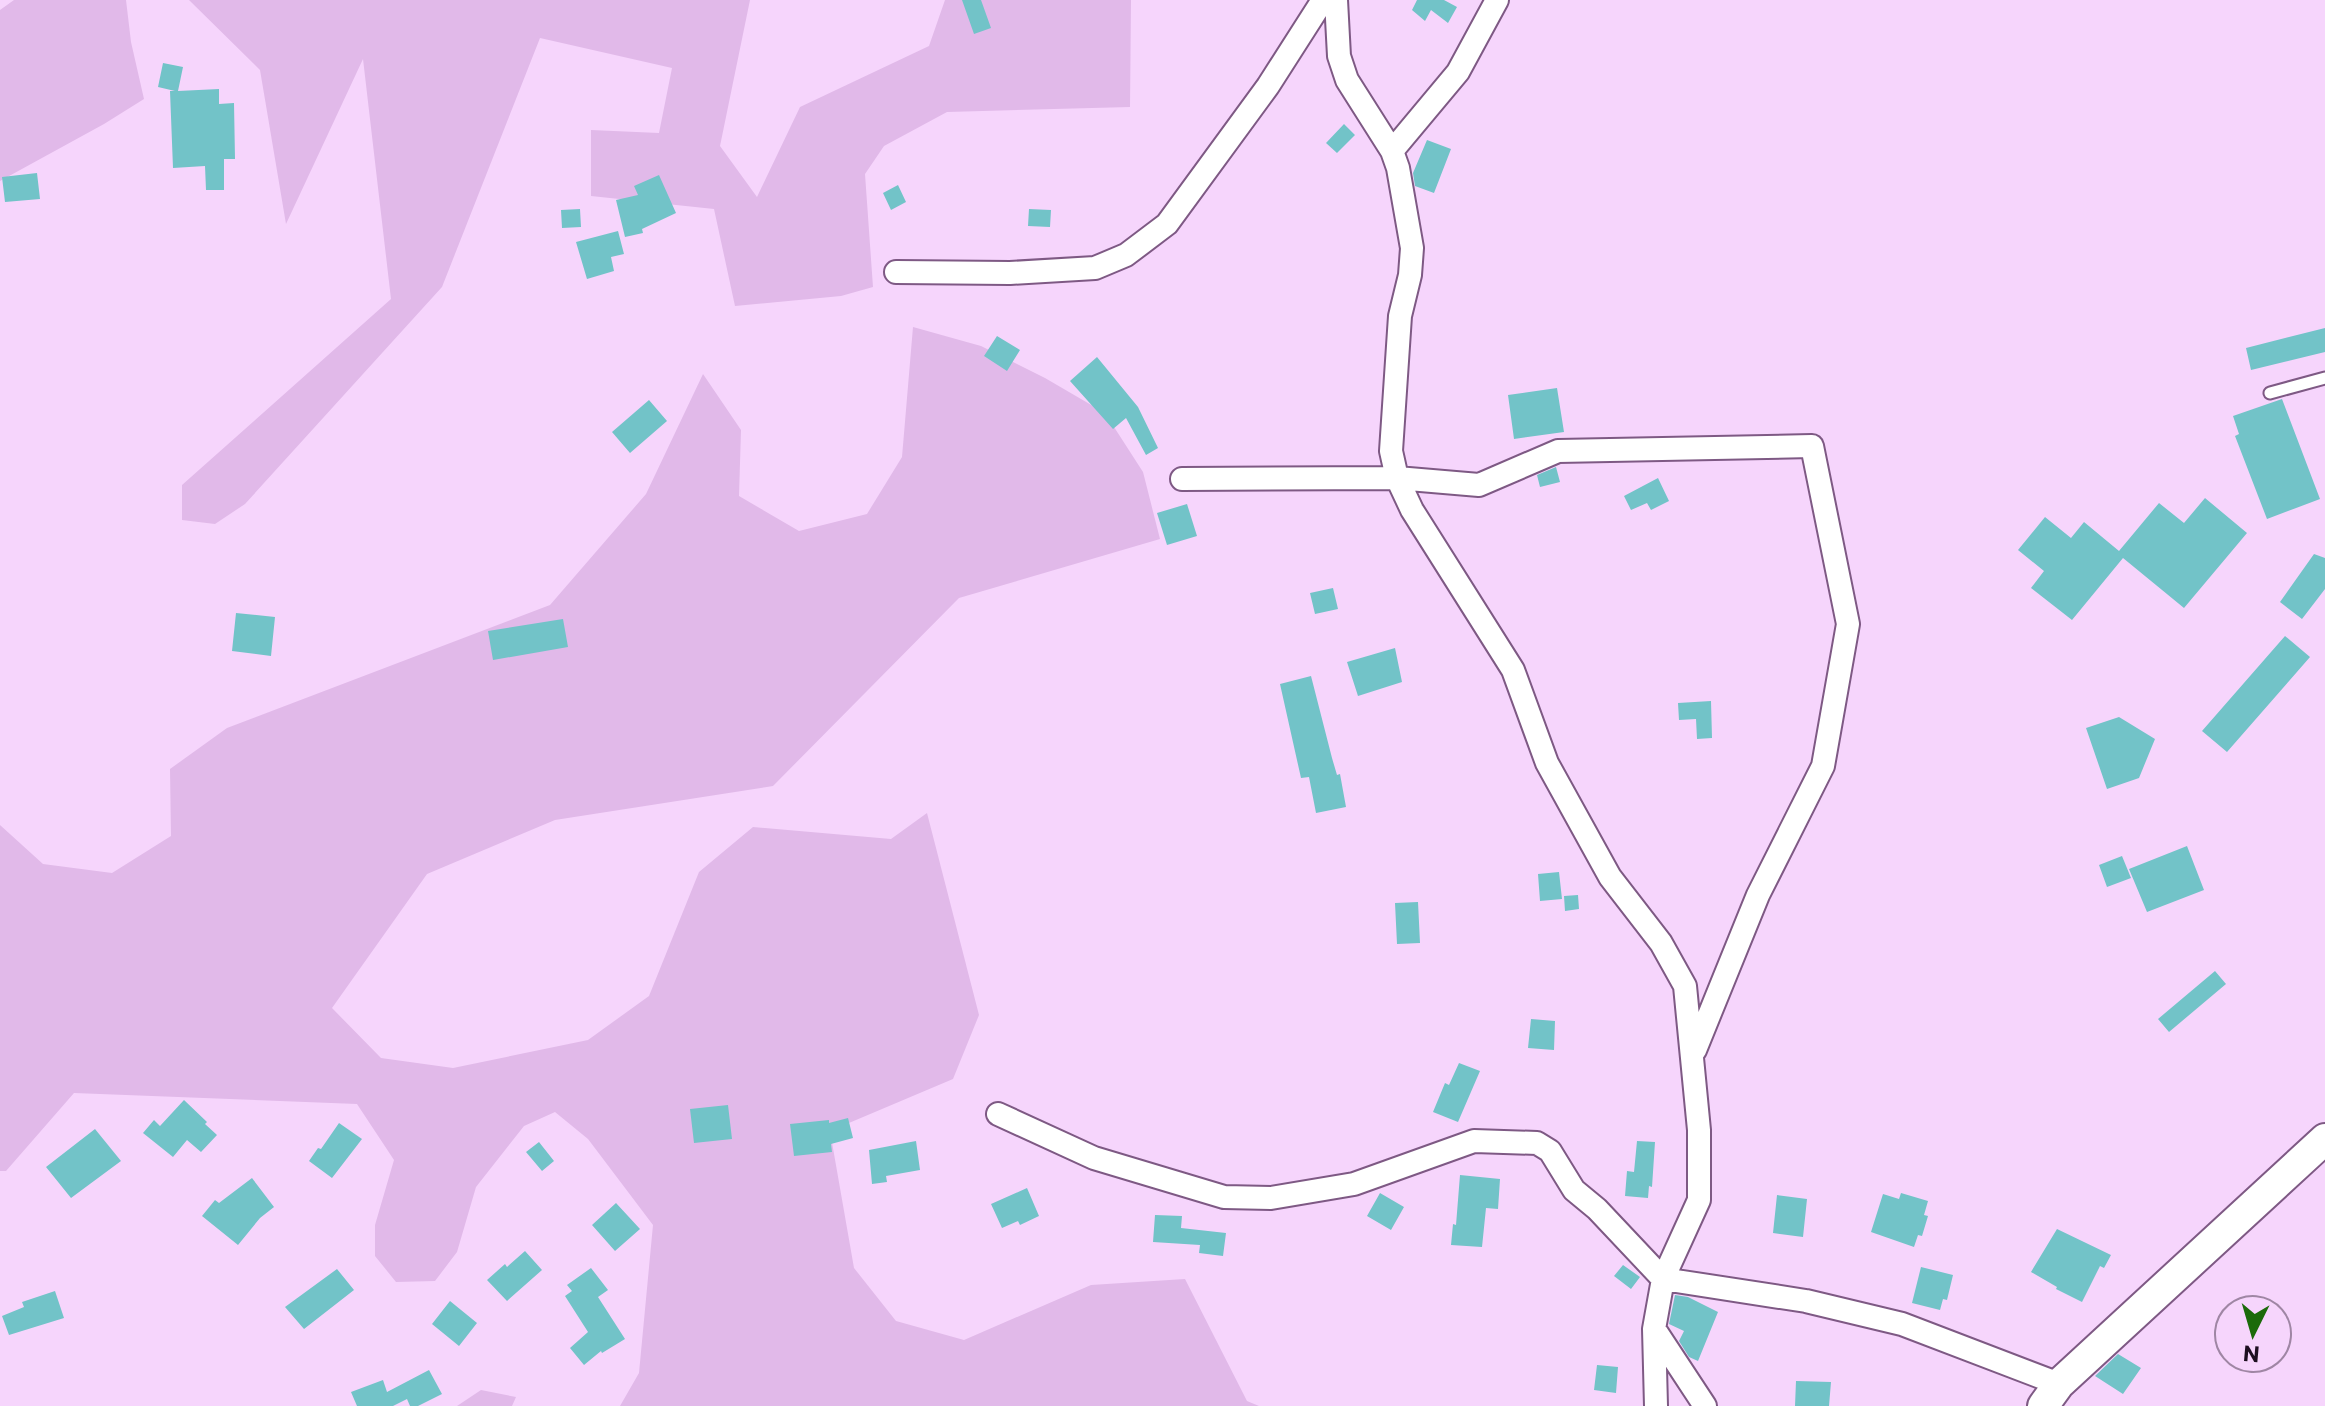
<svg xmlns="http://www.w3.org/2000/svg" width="2325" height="1406" viewBox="0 0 2325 1406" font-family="Commissioner,sans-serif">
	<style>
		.green { fill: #e1b9e9 }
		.building { fill: #72c3c8 }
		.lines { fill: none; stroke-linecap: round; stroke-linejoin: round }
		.lane-casing { stroke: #7e5984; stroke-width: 15 }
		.street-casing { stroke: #7e5984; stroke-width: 26 }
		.secondary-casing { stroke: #7e5984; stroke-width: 34 }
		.lane { stroke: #fff; stroke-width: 11 }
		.street { stroke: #fff; stroke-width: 22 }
		.secondary { stroke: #fff; stroke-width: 30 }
	</style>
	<rect width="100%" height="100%" fill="#f6d5fc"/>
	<!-- green -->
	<path class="green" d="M14,0H126L131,42L144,99L104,124L0,181V10Z
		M189,0H750L720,146L757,197L800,107L929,46L945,0H1131L1130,107L947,112L884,146L865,174L873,287L841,296L735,306L714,209L591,196V130L659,133L672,68L540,38L442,287L245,504L215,524L182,520V485L391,299L363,59L286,224L260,70Z
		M913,327L981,346L1045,378L1105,413L1143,472L1160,539L959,598L773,786L555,820L427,874L332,1008L381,1058L453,1068L588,1040L649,996L699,872L753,827L891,839L927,813L979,1015L953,1079L830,1131L854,1268L896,1321L964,1340L1091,1285L1185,1279L1247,1401L1259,1406H620L639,1373L653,1225L588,1139L555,1112L524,1126L476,1187L457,1252L435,1281L396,1282L375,1256V1225L394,1160L357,1104L74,1093L6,1171H0V825L43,864L112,873L171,836L170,769L227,728L550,605L646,494L703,374L741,430L739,496L799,531L867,514L902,457Z
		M481,1390L516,1397L512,1406H457Z"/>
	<!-- building -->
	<path class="building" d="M962,0H981L991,28L974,34Z
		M1417,0H1444L1457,7L1448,23L1431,10L1425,21L1412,10Z
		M163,63L183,67L178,91L219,89V104L234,103L235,159H224V190H206L205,166L173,168L170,91H175L158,87Z
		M1344,124L1355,135L1337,153L1326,143Z
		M1427,140L1451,149L1434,193L1415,186L1413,173Z
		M37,173L40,199L5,202L2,177Z
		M659,175L676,213L642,229L643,233L625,237L616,200L638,195L634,186Z
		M898,185L906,202L891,210L883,193Z
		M580,209L581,227L562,228L561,210Z
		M1029,209L1051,210L1050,227L1028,226Z
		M618,231L624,254L611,257L614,271L587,279L576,242Z
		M2325,328V352L2251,370L2246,348Z
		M997,336L1020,350L1007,371L984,356Z
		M1097,357L1138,407L1158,448L1146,455L1126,418L1113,429L1070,381Z
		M1557,388L1564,432L1514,439L1508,395Z
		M2282,399L2320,499L2267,519L2235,436L2239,434L2233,416Z
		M649,400L667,421L630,453L612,432Z
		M1556,467L1560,482L1540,487L1537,475Z
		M1658,478L1669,501L1651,510L1647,503L1631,510L1624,496Z
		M2205,498L2247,533L2184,608L2123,558L2072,620L2031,588L2044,571L2018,550L2045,517L2071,538L2084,522L2119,551L2159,503L2184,523Z
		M1187,504L1197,536L1167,545L1157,513Z
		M2314,554L2325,558V589L2302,619L2280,602Z
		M1333,588L1338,609L1315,614L1310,593Z
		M236,613L275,617L271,656L232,651Z
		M563,619L568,647L493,660L488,631Z
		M2285,636L2310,657L2227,752L2202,731Z
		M1395,648L1402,682L1358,696L1347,662Z
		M1311,676L1332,758L1337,775L1340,774L1346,807L1316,813L1309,777L1301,778L1280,684Z
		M1711,701L1712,738L1697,739L1696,719L1679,720L1678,703Z
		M2119,717L2155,739L2139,778L2107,789L2086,728Z
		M2187,846L2204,890L2147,912L2129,869Z
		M2122,856L2131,878L2107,887L2099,865Z
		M1559,872L1562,899L1540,901L1538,874Z
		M1578,895L1579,909L1565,911L1564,896Z
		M1418,902L1420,943L1397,944L1395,903Z
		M2215,971L2226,984L2169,1032L2158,1019Z
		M1531,1019L1555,1021L1554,1050L1528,1048Z
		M1459,1063L1480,1071L1458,1122L1433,1112L1445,1083L1449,1085Z
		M184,1100L207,1122L205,1124L217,1135L201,1152L187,1140L173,1157L143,1133L154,1120L160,1126Z
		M728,1105L732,1139L694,1143L690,1109Z
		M848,1118L853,1138L831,1144L832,1152L794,1156L790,1124L829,1120V1123Z
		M339,1123L362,1139L332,1178L309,1161L318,1148L321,1149Z
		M95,1129L121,1161L71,1198L46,1167Z
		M916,1141L920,1170L886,1176L887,1182L872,1184L869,1150Z
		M1637,1141L1655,1142L1652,1187L1649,1186L1648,1198L1625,1196L1627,1171L1634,1172Z
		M539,1142L554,1161L542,1171L526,1152Z
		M1460,1175L1500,1179L1498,1209L1486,1208L1482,1247L1451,1245L1453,1224L1456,1225Z
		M252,1178L274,1207L260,1218L238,1245L202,1216L215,1200L219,1203Z
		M1027,1188L1039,1216L1020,1225L1018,1221L1002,1228L991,1204Z
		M1380,1193L1404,1207L1391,1230L1367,1216Z
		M1901,1193L1928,1201L1924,1215L1928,1216L1922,1236L1918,1235L1914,1247L1871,1232L1883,1194L1899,1199Z
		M1777,1195L1807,1199L1803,1237L1773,1233Z
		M616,1203L640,1229L615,1251L592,1225Z
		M1155,1215L1182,1216L1181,1228L1226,1233L1223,1256L1199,1253L1200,1245L1153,1242Z
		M2057,1229L2111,1255L2104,1268L2100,1266L2082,1302L2056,1289L2057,1287L2031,1272Z
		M525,1251L542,1270L507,1301L487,1280L505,1264L507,1267Z
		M1623,1265L1640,1277L1631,1289L1614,1276Z
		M1921,1267L1953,1275L1947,1300L1943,1299L1940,1310L1912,1303Z
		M591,1268L608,1290L598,1297L625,1339L602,1353L601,1351L584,1365L570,1348L588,1332L565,1296L572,1291L567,1285Z
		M337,1269L354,1290L304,1329L285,1307Z
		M55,1291L64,1318L9,1335L2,1316L24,1307L22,1302Z
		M1675,1295L1688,1297L1718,1312L1698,1361L1689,1357L1679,1341L1684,1331L1669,1324Z
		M450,1301L477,1323L459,1346L432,1324Z
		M2118,1354L2141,1368L2123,1394L2095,1376Z
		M1597,1365L1618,1367L1616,1393L1594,1390Z
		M429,1370L442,1394L418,1406H410L407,1399L393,1406H357L351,1392L383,1380L387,1392Z
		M1796,1381L1831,1382L1829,1406H1795Z"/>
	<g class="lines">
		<!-- lane casing -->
		<g class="lane-casing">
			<path id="lane" d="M2270,393L2325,378"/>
		</g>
		<!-- street casing -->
		<g class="street-casing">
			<path id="street" d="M1336,0L1339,56L1347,80L1392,151L1398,168L1412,248L1410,275L1400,316L1391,451L1397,478L1412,510L1513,670L1547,763L1610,877L1661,943L1685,986L1699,1130V1200L1663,1279L1654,1329L1656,1406
				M1392,151L1458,72L1497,0
				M896,272L1010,273L1095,268L1126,255L1167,224L1268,86L1323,0
				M1182,479L1397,478L1479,485L1558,451L1812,446L1848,624L1823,766L1758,895L1695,1050
				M998,1114L1094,1158L1224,1197L1271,1198L1354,1184L1474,1141L1537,1143L1550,1151L1574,1190L1597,1209L1663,1279L1806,1301L1902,1324L2059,1384
				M1655,1330L1705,1406"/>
		</g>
		<!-- secondary casing -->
		<g class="secondary-casing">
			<path id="secondary" d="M2043,1406L2059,1384L2325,1139"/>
		</g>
		<!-- lane -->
		<use href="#lane" class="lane"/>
		<!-- street -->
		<use href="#street" class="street"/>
		<!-- secondary -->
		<use href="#secondary" class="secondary"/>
	</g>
	<!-- north arrow -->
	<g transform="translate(2253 1334) rotate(185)"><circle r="38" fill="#f6d5fc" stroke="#9f86a4" stroke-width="2"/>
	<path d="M0-6L14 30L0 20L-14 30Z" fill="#1b6a0a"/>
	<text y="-12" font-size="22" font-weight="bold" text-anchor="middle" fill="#1d0f20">N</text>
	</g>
</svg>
